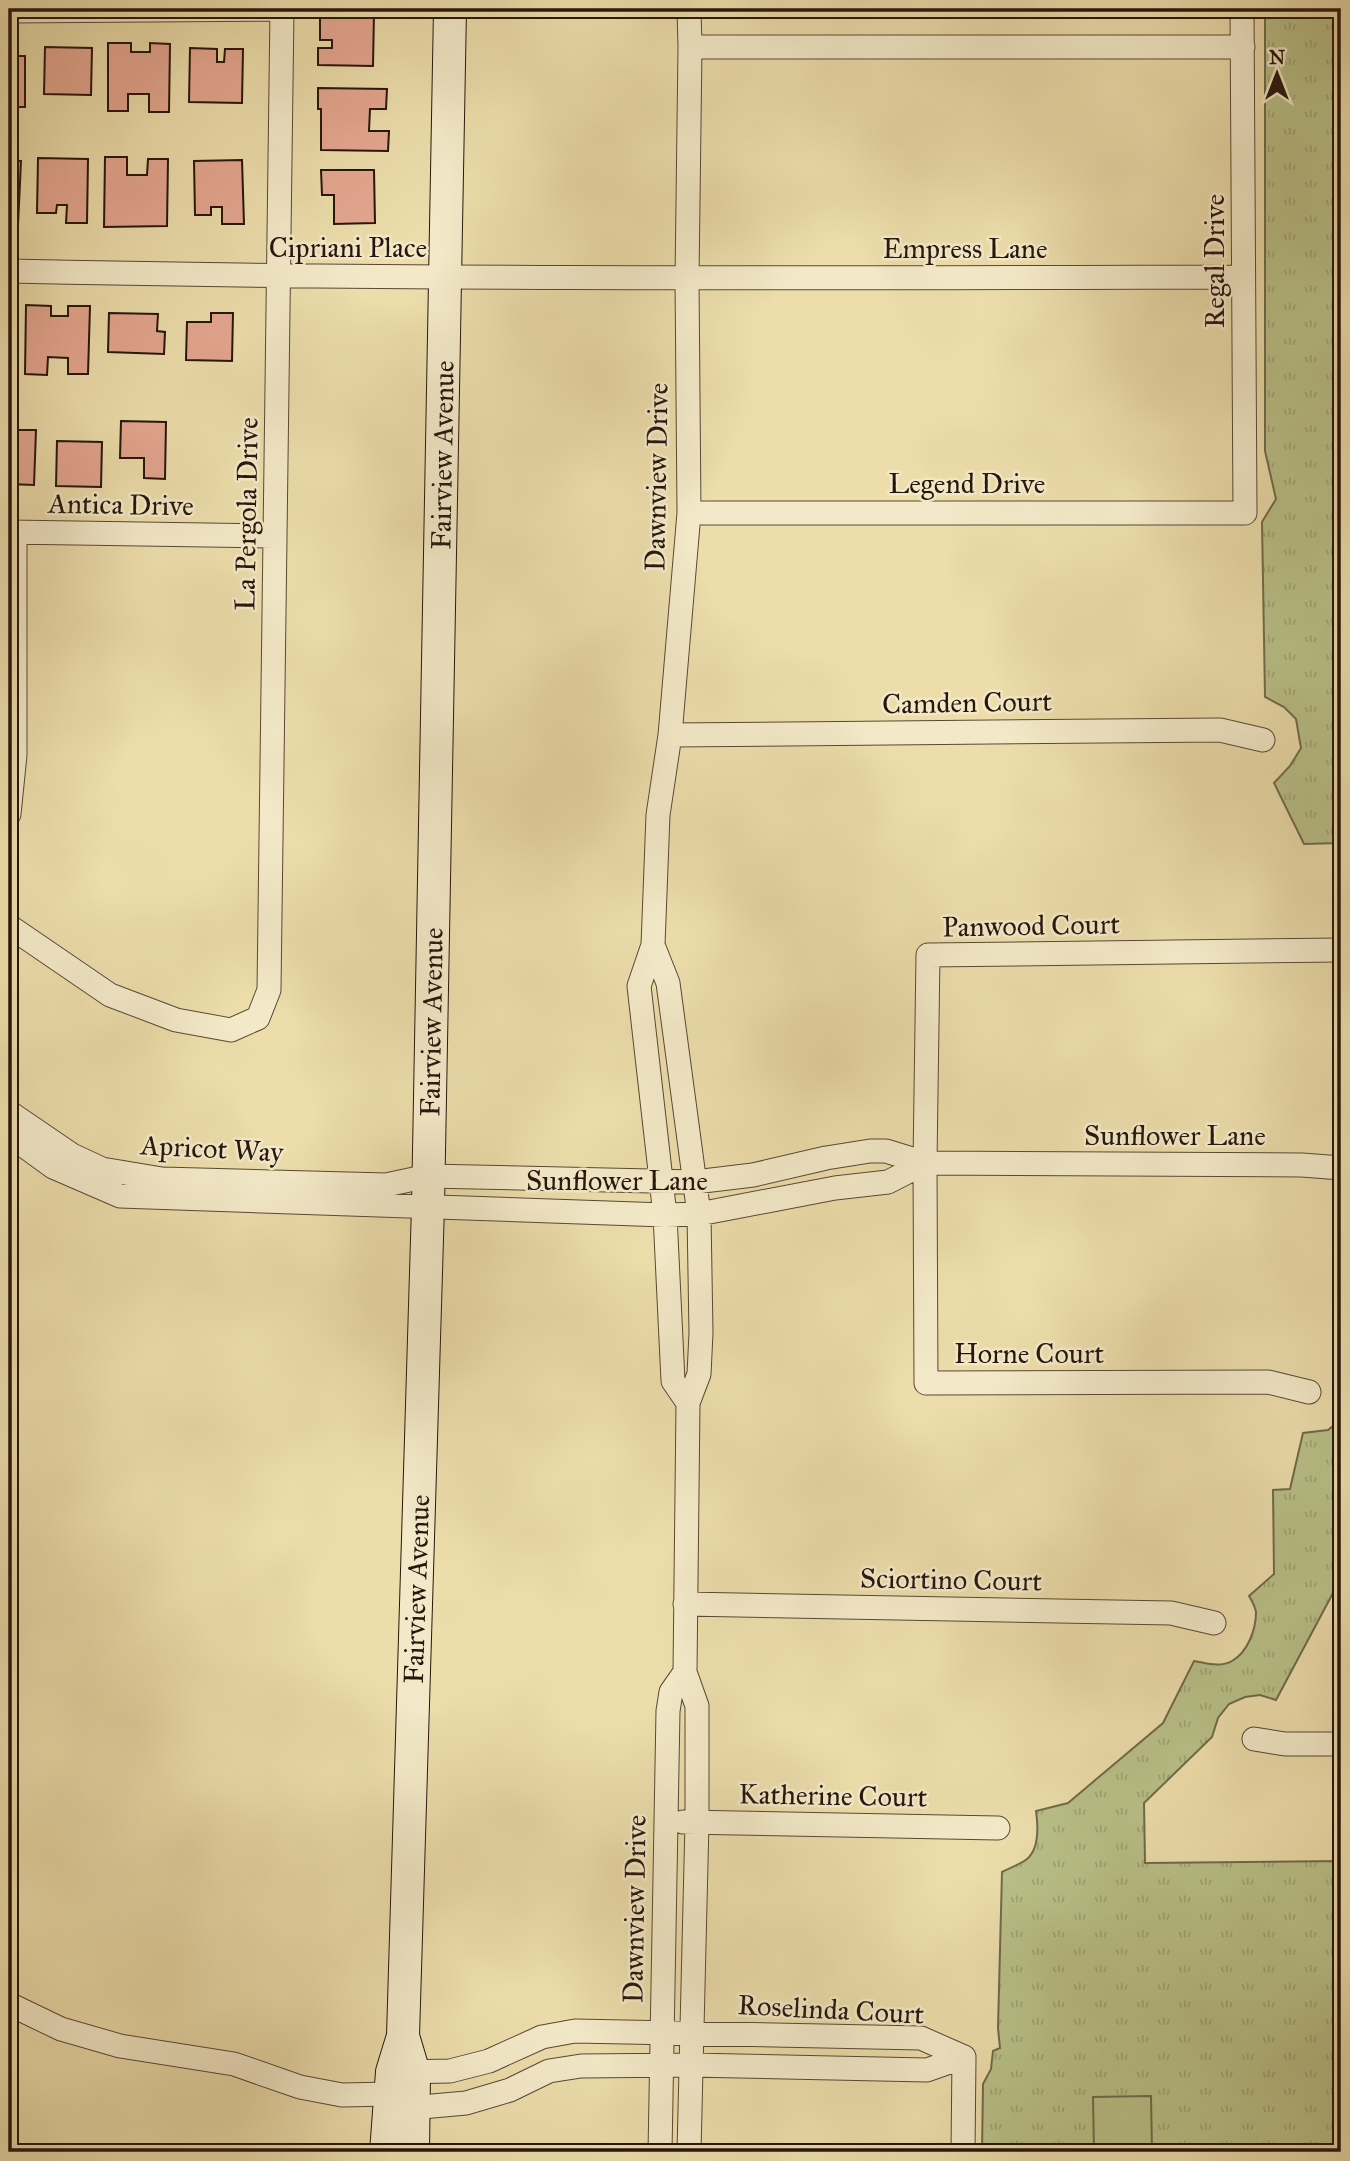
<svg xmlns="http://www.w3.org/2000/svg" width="1350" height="2161" viewBox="0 0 1350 2161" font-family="'IM FELL Great Primer',serif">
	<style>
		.park { fill: url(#park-tufts); stroke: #706b4b; stroke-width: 2 }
		.pitch { fill: #b9c088; stroke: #706b4b; stroke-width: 2 }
		.building { fill: #e4a690; stroke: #27160e; stroke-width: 2 }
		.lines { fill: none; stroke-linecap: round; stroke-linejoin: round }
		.street-casing { stroke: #584835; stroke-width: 25 }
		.secondary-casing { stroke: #27160e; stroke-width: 34 }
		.street { stroke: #f3e9c8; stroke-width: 23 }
		.secondary { stroke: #f3e9c8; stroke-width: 32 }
		.labels { text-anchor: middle; stroke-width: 5; stroke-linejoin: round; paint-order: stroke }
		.street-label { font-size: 28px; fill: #27160e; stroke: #f3e9c8 }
	</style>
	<defs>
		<pattern id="park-tufts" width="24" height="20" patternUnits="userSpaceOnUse" patternTransform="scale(1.75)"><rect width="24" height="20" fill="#b9c088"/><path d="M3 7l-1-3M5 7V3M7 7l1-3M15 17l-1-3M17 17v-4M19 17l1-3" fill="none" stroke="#9fa474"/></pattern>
	</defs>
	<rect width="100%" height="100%" fill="#ecddab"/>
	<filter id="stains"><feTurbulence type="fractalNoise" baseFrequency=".00286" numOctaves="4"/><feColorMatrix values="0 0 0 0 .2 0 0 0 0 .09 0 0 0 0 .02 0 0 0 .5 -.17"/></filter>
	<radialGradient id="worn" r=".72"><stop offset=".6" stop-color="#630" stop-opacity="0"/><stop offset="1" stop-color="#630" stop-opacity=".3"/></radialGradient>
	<!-- park -->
	<path class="park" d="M1265,9H1341V843L1304,844L1274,783L1290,766L1301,748L1296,719L1284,707L1265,697L1262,522L1276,499L1265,451Z
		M1341,1419V1578L1276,1700L1260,1695L1245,1697L1229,1704L1218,1718L1212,1737L1144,1803L1145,1863L1341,1861V2152H982L983,2084L991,2069L993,2051L1000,2048L998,2028L1002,1872C1010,1868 1021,1864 1027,1859C1040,1848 1038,1825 1036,1811L1068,1803L1163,1723L1194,1661C1206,1663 1220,1668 1232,1661C1248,1652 1256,1629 1256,1612C1255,1606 1252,1601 1249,1596L1274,1574L1273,1490L1290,1489L1303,1433L1328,1430Z"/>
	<!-- pitch -->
	<path class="pitch" d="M1151,2096L1152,2152H1094L1093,2097Z"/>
	<!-- building -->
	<path class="building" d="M320,12L374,13L373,66L318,65V48H332V40H320Z
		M108,43H131V52H150V43L170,44L169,112H149V94H128V111H108Z
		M45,47L92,48L91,95L44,94Z
		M190,48L217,49V62H224L225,49H243L242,103L189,102Z
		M9,56H25V107H9Z
		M318,88L387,89L386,109H370L369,131H389L388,151L321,150V109H318Z
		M105,157H127V175H147L148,159H168L167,226L104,227Z
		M38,158L88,159L87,223H66L67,205H57L56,213H37Z
		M242,160L244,224H222V207H211V215H195L194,161Z
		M9,161H21L18,225H9Z
		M321,170H374L375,223L334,224V195H322Z
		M26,305L51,306V316H68V306H90L88,374H68V358L48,357L47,375L25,374Z
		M109,313L158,314L157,331L165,332L164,354L108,352Z
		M211,313H233L232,361L186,360L187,322H211Z
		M121,421L166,422L165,479L144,478V458H120Z
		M9,430H36L34,485L9,484Z
		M57,441L102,442L101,487L56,486Z"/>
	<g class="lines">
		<!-- street casing -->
		<g class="street-casing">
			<path id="street" d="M9,11L282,9
				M690,47H1243
				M9,271C420,280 832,278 1243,277
				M689,513H1245L1242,9
				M9,532L275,536
				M670,735L1220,730L1263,740
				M9,814L15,755V532
				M9,926L110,995L176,1020L231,1030L258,1018L269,990L282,9
				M653,945L668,983L699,1214L701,1333L699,1374L688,1403L685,1672L697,1706V1822L689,2152
				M9,1112L72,1155L102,1169L162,1179L386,1185L428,1176L695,1182L753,1175L826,1158L870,1151H886L925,1163L1302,1165L1341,1168
				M9,1135L53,1167L120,1196L665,1215L699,1214L835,1188L888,1182L925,1163
				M1309,1392L1268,1382L926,1383L925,1163L928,955L1341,950
				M688,1403L673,1381L665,1215L639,986L653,945L658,815L670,735L689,513L687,279L690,47L689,9
				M685,1604L1171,1613L1214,1623
				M1254,1739L1285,1744H1341
				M683,1822L998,1828
				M9,2004L61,2029L120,2046L234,2064L300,2087L342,2095L390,2094
				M401,2072L450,2071L489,2061L542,2037L575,2031L921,2038L964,2057
				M399,2109L466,2103L510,2090L549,2071L581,2066L691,2065L927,2070L964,2057
				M660,2152L668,1711L671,1692L685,1672
				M963,2152L964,2057"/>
		</g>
		<!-- secondary casing -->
		<g class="secondary-casing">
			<path id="secondary" d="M403,2036L414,2073L413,2152
				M386,2152L392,2072L403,2036L428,1206L450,9"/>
		</g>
		<!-- street -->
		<use href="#street" class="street"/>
		<!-- secondary -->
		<use href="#secondary" class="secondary"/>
	</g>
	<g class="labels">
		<!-- street labels -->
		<g class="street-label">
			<text x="348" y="257">Cipriani Place</text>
			<text x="965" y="258">Empress Lane</text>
			<text transform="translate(1214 261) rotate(-90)" y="10">Regal Drive</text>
			<text transform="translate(442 455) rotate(-89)" y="10">Fairview Avenue</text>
			<text transform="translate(656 477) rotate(-89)" y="10">Dawnview Drive</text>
			<text x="967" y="493">Legend Drive</text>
			<text transform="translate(121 504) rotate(1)" y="10">Antica Drive</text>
			<text transform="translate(246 514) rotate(-89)" y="10">La Pergola Drive</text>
			<text transform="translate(967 702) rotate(-1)" y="10">Camden Court</text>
			<text transform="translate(1031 925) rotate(-1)" y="10">Panwood Court</text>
			<text transform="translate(431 1022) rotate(-89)" y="10">Fairview Avenue</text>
			<text x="1175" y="1145">Sunflower Lane</text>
			<text transform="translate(212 1148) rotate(3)" y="10">Apricot Way</text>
			<text x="617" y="1190">Sunflower Lane</text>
			<text x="1029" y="1363">Horne Court</text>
			<text transform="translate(951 1579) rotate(1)" y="10">Sciortino Court</text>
			<text transform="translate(416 1589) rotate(-88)" y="10">Fairview Avenue</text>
			<text transform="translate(833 1795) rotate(1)" y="10">Katherine Court</text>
			<text transform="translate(634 1909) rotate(-89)" y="10">Dawnview Drive</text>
			<text transform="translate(831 2009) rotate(3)" y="10">Roselinda Court</text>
		</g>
	</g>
	<!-- margin -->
	<rect width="1350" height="2161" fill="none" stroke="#ecddab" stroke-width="35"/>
	<rect x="10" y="10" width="1329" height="2140" fill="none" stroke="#27160e" stroke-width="3.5"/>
	<rect x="18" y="18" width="1315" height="2126" fill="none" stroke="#27160e" stroke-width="2"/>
	<!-- north arrow -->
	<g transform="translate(1277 74)" stroke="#f3e9c8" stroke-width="5" paint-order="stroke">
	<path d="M0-5L12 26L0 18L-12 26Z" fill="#27160e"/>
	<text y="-10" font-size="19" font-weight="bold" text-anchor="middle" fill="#27160e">N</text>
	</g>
	<rect width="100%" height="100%" filter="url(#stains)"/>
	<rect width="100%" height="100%" fill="url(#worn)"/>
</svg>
